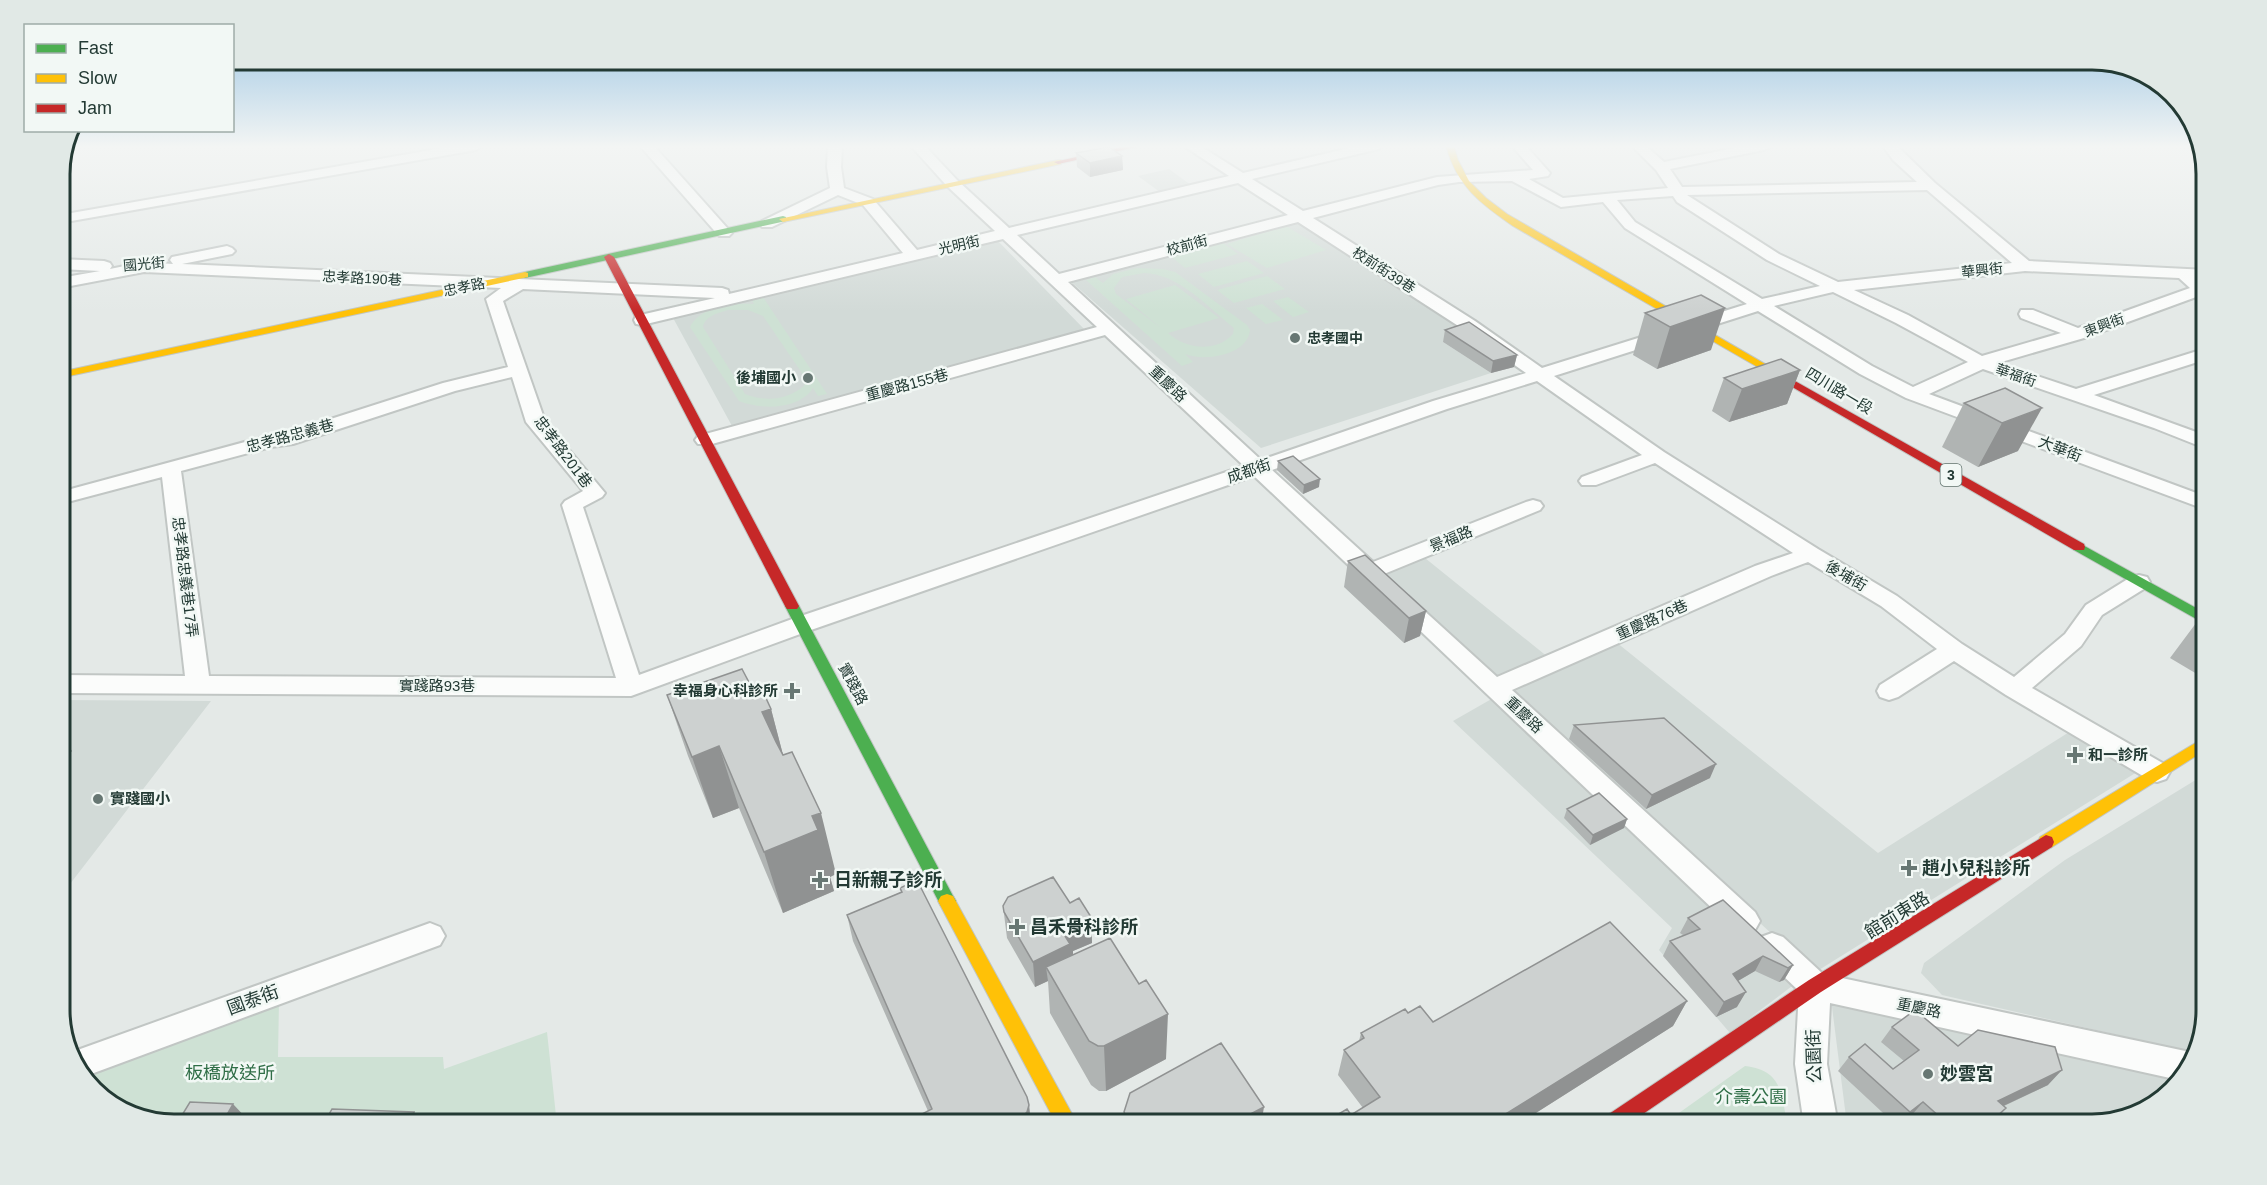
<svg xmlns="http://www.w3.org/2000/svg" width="2267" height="1185" viewBox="0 0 2267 1185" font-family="Arial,'Noto Sans TC',sans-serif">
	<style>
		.built { fill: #d2dad7 }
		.green { fill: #cee1d4; fill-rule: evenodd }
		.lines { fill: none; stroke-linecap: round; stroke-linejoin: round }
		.street-casing { stroke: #c1c6c4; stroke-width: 4 }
		.fast-casing { stroke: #c0c6c4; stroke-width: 2 }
		.slow-casing { stroke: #c0c6c4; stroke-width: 2 }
		.jam-casing { stroke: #c0c6c4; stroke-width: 2 }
		.street { fill: #fbfcfb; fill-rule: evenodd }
		.fast { fill: #4caf50; fill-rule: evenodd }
		.slow { fill: #ffc107; fill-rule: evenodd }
		.jam { fill: #c62828; fill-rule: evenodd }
		.wall { fill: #b0b4b3 }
		.shaded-wall { fill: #909292 }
		.building { fill: #cdd1d0; stroke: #909292; stroke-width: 1.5 }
		.poi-dot { fill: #677773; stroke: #f2f8f5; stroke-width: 2 }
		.labels { text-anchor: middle; stroke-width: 5; stroke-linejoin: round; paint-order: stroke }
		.far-street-label { font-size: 14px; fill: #233a34; stroke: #f2f8f5 }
		.far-poi-label { font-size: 14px; font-weight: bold; fill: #233a34; stroke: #f2f8f5; text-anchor: start }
		.shield { fill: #f2f8f5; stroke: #61736e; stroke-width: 1.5 }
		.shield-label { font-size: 14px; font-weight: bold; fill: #233a34 }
		.poi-label { font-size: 15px; font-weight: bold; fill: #233a34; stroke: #f2f8f5; text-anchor: end }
		.street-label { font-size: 15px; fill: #233a34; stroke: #f2f8f5 }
		.near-poi-label { font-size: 18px; font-weight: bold; fill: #233a34; stroke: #f2f8f5; text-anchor: start }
		.near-street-label { font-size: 18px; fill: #233a34; stroke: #f2f8f5 }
		.near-park-label { font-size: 18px; fill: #306e47; stroke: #f2f8f5 }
		.rim { fill: none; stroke: #233a34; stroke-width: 3 }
	</style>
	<rect width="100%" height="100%" fill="#e4e9e7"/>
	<!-- built -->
	<path class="built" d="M1169,169L1195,188L1164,195L1138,176Z
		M1293,220L1469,334L1443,342L1491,373L1261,448L1069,280Z
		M998,241L1086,331L732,426L672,316Z
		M1425,558L1559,666L1616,642L1878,853L2074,729L2137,772L1814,973L1383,574Z
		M1495,697L1800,980L1730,1033L1659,950L1672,928L1453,721Z
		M60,700L211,701L60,897Z
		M2207,773V1010L2197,1053L1942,995L1921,973L1924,963L2065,860Z
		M1831,999L2180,1079L2156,1106L2092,1125H1847Z"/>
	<!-- green -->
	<path class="green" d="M1286,226L1326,250L1267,268L1227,244Z
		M1222,242L1238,254L1185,268L1169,255Z
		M1247,261L1264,273L1214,287L1198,274Z
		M1137,268L1163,269L1175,272L1247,325L1250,330C1248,355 1205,362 1185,354L1193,362L1182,366L1086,280L1095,277L1103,283L1113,274ZM1144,273C1179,274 1208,307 1234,328L1233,334C1216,353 1185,349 1168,333L1219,318L1175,285L1126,299L1161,328L1116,294L1114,288L1122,277Z
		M1267,276L1285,289L1234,303L1217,290Z
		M763,297L827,394L818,396L813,388C799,410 761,410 739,401L690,327C701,306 733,303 754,304L752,300ZM728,310H748L763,316L806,379L804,386C787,400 766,402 745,394L703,327C705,316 718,313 728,310Z
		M1288,297L1309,312L1293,317L1273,301Z
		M1262,304L1283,320L1266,324L1246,308Z
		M279,1001L278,1057H443L444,1069L547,1032L557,1125H175L124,1113L80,1074Z
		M1745,1066C1782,1070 1782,1094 1787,1125H1662Z"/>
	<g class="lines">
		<!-- street casing -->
		<g class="street-casing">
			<path id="street" d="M454,146H483L476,150L60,223V215Z
				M640,146H654L729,230L732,233L729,236H719Z
				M828,146H842L841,167L844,188L873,199L917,250L995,231L947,186L911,146H925L957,180L1009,228L1229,176L1184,146H1200L1243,173L1358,146H1381L1379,149L1252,179L1303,211L1437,177L1533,170L1512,146H1526L1550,173L1548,176L1529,179L1563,198L1668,188L1656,170L1632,146H1646L1664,162L1745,146H1771L1764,150L1670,169L1682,187L1917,182L1893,160L1883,146H1897L1935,183L2029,261L2207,270V280L2199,279L2207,287V293L2084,338L1998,363L2076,389L2207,348V359L2094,395L2207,436V449L2154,428L1983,369L1929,394L2207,497V510L1906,398L1860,374L1758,311L1554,376L1664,452L1818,549L1897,596L1962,644L2014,677L2065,634L2086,605L2131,577L2139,575L2147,577L2150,582L2147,587L2102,615L2081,646L2032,688L2166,765L2170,772L2166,779L2157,782L2148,779L2006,695L1954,661L1898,697L1889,700L1880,697L1877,691L1880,685L1937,649L1881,606L1808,562L1771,576L1512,690L1755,912L1760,921L1755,930L1745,933L1735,930L1389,601L1392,596L1400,594L1408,596L1497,677L1755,566L1793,553L1655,463L1596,485H1582L1579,481L1582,477L1642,455L1537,381L1447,409L1272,470L1373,562L1526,502L1533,500L1540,502L1543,506L1540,510L1384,574L1387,578L1384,583C1373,586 1369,583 1361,577L1254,476L811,630L631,696L60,693V675L185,676L162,477L60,504V492L263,437L284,434L443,383L508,367L486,299L501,288L144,272L60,288V278L100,271L60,269V259L104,261L110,263L112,266L110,269L144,262L173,264L170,260L172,257L227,246L232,248L235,251L232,254L182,264L722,288L728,290L729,294L903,253L863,205L838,195L772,227H762L760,224L762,221L830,188L827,167ZM1512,181L1561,207L1603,202L1625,228L1747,304L1542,368L1475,321L1313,218L1438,185L1459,182ZM1238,183L1288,215L1059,274L1017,235ZM1927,190L2012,263L1838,282L1779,254L1687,195ZM1673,196L1677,202L1767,260L1820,286L1762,299L1635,222L1617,200ZM1298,222L1463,329L1526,373L1433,401L1261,460L1068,282ZM1003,239L1097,327L698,436L695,440L698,444H712L1105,335L1244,466L795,618L639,675L583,507L602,497L605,493L545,421L503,301L523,289L715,298L636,316L634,320L636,324L642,325ZM2025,271L2179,278L2190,288L2078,328L2033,310H2021L2019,314L2021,318L2061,333L1982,356L1908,315L1854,290ZM1833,292L1896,323L1968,362L1913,387L1872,366L1774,306ZM512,377L526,422L583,491L565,501L562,505L616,678L209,676L181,471L271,447L293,444L455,391Z
				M430,923L440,927L445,936L440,945L83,1077L79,1074L72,1052Z
				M1772,933L1783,937L1823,974L2190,1052L2197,1054L2195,1061L2179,1080L1830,1003L1827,1064L1838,1125H1804L1795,1064L1799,991L1761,955L1757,946L1761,937Z"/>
		</g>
		<!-- fast casing -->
		<g class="fast-casing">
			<path id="fast" d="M783,216L786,217V221L525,278L520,275L525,272Z
				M2079,543L2207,614V625L2074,550L2073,547Z
				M792,601L799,606L953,896L956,901L953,906L947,908L941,906L785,606Z"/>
		</g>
		<!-- slow casing -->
		<g class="slow-casing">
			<path id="slow" d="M1446,146H1454L1458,160L1469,181L1486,198L1507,214L1784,375L1783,377H1775L1513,226C1480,203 1457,186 1446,146Z
				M1058,160H1061V164L783,222L779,219Z
				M525,272L528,273V277L60,378V372Z
				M2207,736V749L2052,847L2046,849L2040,847L2038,842L2040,837Z
				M947,894L953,896L1078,1125H1057L938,901L941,896Z"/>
		</g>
		<!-- jam casing -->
		<g class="jam-casing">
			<path id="jam" d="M1126,146H1141L1058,164L1054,162Z
				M609,254L614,257L799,606L797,609H787L785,606L604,257Z
				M1779,372L2084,544L2085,547L2084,550H2074L1775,377L1774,375Z
				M2046,835L2052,837L2054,842L2052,847L1821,992L1627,1125H1600L1603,1118L1809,980Z"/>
		</g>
		<!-- street -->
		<use href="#street" class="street"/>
		<!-- fast -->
		<use href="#fast" class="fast"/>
		<!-- slow -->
		<use href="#slow" class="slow"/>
		<!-- jam -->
		<use href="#jam" class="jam"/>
	</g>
	<!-- wall -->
	<path class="wall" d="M1076,153L1122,156L1123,170L1090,177L1077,167Z
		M1645,313L1711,350L1657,369L1633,355Z
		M1445,330L1517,355L1514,367L1491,373L1443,342Z
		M1800,370L1787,404L1729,422L1712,411L1724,378Z
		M2005,388L2018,451L1978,467L1942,447L1964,403Z
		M1278,461L1319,487L1303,494L1277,470Z
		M1348,561L1426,611L1420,636L1404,643L1344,587Z
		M2207,610V680L2170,658L2205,611Z
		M751,686L771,709L783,755L836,874L830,877L834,891L783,913L739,808L713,818L688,756L667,695Z
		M1574,725L1710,778L1646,809L1569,739Z
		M1567,809L1627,819L1624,828L1590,845L1564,818Z
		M900,888L1029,1105L1031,1125H909L908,1121L928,1111L853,941L847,915L901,892Z
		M1003,906L1091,917L1092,943L1073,951V955L1166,1059L1106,1091H1099L1091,1085L1050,1013L1048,981L1035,987L1007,938Z
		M1688,918L1793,965L1784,980L1779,982L1755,971L1738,981L1737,1007L1716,1017L1663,956L1670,941L1683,935L1680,933Z
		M1687,1001L1673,1026L1517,1125H1320L1351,1115L1363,1108L1338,1075L1344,1050L1359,1041L1361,1033L1408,1013L1433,1022Z
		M1892,1027L1958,1046L2048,1085L2004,1106L2006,1108L1991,1125H1920L1911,1116L1900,1125H1896L1838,1071L1849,1057L1893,1069L1904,1061L1881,1042Z
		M1124,1112L1261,1125H1124Z"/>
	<!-- shaded-wall -->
	<path class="shaded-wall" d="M1122,156L1123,170L1090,177V163Z
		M1725,308L1711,350L1657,369L1670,327Z
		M1517,355L1514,367L1491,373L1493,361Z
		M1800,370L1787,404L1729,422L1742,389Z
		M2042,408L2018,451L1978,467L2002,423Z
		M1320,479L1319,487L1303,494L1304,485Z
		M1426,611L1420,636L1404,643L1409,618Z
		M771,709L787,770L762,712Z
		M61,737L72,751L60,765V738Z
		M719,746L739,808L713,818L692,757Z
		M1716,764L1710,778L1646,809L1652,795Z
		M821,813L836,874L830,877L834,891L783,913L764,852L812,816Z
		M1627,819L1624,828L1590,845L1593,835Z
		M1091,917L1092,943L1073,951V959L1046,967L1048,981L1035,987L1033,962L1065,936L1068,927Z
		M1763,956L1755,971L1724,989L1733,974Z
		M1793,965L1784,980L1779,982L1788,968Z
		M1746,992L1737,1007L1716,1017L1724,1002Z
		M1687,1001L1673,1026L1517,1125H1488Z
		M1168,1014L1166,1059L1106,1091L1104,1046Z
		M2062,1070L2048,1085L1984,1115L1998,1101Z
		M1923,1102L1911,1116L1899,1125L1910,1112Z
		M233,1104L249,1121L247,1125H221Z
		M1029,1105L1031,1125H1013Z
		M1264,1107L1261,1125H1235V1122Z
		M2006,1108L1991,1125H1987Z
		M414,1112L424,1125H408Z"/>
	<!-- building -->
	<path class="building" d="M1109,147L1122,156L1090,163L1076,153Z
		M1701,295L1725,308L1670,327L1645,313Z
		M1469,322L1517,355L1493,361L1445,330Z
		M1781,359L1800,370L1742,389L1724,378Z
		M2005,388L2042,408L2002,423L1964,403Z
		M1293,456L1320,479L1304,485L1278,461Z
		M1365,555L1426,611L1409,618L1348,561Z
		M742,669L751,686L759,683L771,709L762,712L776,742L783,755L792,752L821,813L812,816L818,830L764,852L719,746L692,757L667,695Z
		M1664,718L1716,764L1652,795L1574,725Z
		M1599,793L1627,819L1593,835L1567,809Z
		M1053,877L1070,903L1079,898L1091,917L1068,927L1072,933L1065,936L1070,944L1033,962L1004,912L1003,906L1008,897Z
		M917,880L1027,1097L1029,1105L1027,1112L1016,1123L1013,1125H910L908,1121L932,1109L847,915L902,892L900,888Z
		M1723,900L1793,965L1788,968L1763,956L1733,974L1746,992L1724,1002L1670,941L1700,929L1688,918Z
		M1610,922L1687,1001L1488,1125H1320L1347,1109L1351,1115L1380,1097L1344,1050L1364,1038L1361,1033L1405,1009L1408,1013L1420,1006L1433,1022Z
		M1110,938L1139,984L1146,980L1168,1014L1104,1046H1098L1089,1041L1046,967Z
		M1915,1010L1958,1046L1978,1030L2055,1047L2062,1070L1998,1101L2006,1108L1987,1125H1949L1923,1102L1910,1112L1849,1057L1865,1044L1893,1069L1919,1050L1892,1027Z
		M1221,1043L1264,1107L1235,1122L1237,1125H1130L1124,1112L1130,1093Z
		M190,1102L233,1104L221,1125H176Z
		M332,1109L414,1112L408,1125H323Z"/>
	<!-- sky -->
	<linearGradient id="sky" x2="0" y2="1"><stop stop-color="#8ebee0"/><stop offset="0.47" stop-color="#f3f5f4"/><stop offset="1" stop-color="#f3f5f4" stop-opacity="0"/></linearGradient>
	<rect width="2267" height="312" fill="url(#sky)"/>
	<!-- markers -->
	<g class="poi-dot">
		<circle cx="1295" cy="338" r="6"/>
		<circle cx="808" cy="378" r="6"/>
		<path d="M789 682h6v6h6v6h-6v6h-6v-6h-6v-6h6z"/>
		<path d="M2072 746h6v6h6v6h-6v6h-6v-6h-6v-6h6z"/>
		<circle cx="98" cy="799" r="6"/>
		<path d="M1906 859h6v6h6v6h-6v6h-6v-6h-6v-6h6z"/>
		<path d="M817 871h6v6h6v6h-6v6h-6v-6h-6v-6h6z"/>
		<path d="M1014 918h6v6h6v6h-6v6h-6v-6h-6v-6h6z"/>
		<circle cx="1928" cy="1074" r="6"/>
	</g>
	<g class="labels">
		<!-- far-street labels -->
		<g class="far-street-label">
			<text transform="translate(959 245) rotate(-13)" y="5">光明街</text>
			<text transform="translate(1187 245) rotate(-15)" y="5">校前街</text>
			<text transform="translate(144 264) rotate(-5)" y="5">國光街</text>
			<text transform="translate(1384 270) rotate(33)" y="5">校前街39巷</text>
			<text transform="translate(1982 270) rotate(-6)" y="5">華興街</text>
			<text transform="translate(362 278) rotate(3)" y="5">忠孝路190巷</text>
			<text transform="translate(464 287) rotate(-12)" y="5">忠孝路</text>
			<text transform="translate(2104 325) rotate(-20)" y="5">東興街</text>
			<text transform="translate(2016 375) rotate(19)" y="5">華福街</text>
		</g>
		<!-- far-poi labels -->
		<g class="far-poi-label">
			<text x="1307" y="343">忠孝國中</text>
		</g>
		<!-- shield labels -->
		<rect class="shield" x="1940.5" y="464" width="21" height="22" rx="4.5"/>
		<g class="shield-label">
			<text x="1951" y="480">3</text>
		</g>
		<!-- poi labels -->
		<g class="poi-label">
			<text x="796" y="383">後埔國小</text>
			<text x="778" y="696">幸福身心科診所</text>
			<text x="2088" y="760" text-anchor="start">和一診所</text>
			<text x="110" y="804" text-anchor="start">實踐國小</text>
		</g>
		<!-- street labels -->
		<g class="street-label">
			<text transform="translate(1168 384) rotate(43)" y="5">重慶路</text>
			<text transform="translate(907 385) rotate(-15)" y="5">重慶路155巷</text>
			<text transform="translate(1839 391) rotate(31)" y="5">四川路一段</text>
			<text transform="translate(290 436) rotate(-15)" y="5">忠孝路忠義巷</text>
			<text transform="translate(2060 449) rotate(21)" y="5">大華街</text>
			<text transform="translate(563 452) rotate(53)" y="5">忠孝路201巷</text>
			<text transform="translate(1249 471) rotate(-19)" y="5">成都街</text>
			<text transform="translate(1451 539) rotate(-22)" y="5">景福路</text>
			<text transform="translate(1846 576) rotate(30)" y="5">後埔街</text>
			<text transform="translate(185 577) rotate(83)" y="5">忠孝路忠義巷17弄</text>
			<text transform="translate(1652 620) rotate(-24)" y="5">重慶路76巷</text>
			<text transform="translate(853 684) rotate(62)" y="5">實踐路</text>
			<text x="437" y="691">實踐路93巷</text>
			<text transform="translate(1524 715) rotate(43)" y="5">重慶路</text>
			<text transform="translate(1919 1008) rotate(12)" y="5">重慶路</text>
		</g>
		<!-- near-poi labels -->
		<g class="near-poi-label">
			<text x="1922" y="874">趙小兒科診所</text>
			<text x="834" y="886">日新親子診所</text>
			<text x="1030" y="933">昌禾骨科診所</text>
			<text x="1940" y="1080">妙雲宮</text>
		</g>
		<!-- near-street labels -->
		<g class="near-street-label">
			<text transform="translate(1897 915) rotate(-32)" y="6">館前東路</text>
			<text transform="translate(253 1000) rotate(-20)" y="6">國泰街</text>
			<text transform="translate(1814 1056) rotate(-92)" y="6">公園街</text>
		</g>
		<!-- near-park labels -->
		<g class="near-park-label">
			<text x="230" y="1079">板橋放送所</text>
			<text x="1751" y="1103">介壽公園</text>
		</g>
	</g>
	<!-- crop -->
	<path d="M0 0H2267V1185H0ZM174 70H2092A104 104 0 0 1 2196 174V1010A104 104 0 0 1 2092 1114H174A104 104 0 0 1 70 1010V174A104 104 0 0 1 174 70Z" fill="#e1e9e6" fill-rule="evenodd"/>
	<path class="rim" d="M174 70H2092A104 104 0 0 1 2196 174V1010A104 104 0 0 1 2092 1114H174A104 104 0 0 1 70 1010V174A104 104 0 0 1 174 70Z"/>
	<!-- legend -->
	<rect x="24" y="24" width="210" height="108" fill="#f2f8f5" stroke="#9faca8" stroke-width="1.5"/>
	<rect x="36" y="44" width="30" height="9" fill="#4caf50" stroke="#9faca8" stroke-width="1.5"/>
	<text x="78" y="54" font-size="18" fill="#233a34">Fast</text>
	<rect x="36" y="74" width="30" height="9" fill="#ffc107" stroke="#9faca8" stroke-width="1.5"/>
	<text x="78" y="84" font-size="18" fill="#233a34">Slow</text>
	<rect x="36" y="104" width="30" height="9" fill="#c62828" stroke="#9faca8" stroke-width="1.5"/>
	<text x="78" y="114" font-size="18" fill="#233a34">Jam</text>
</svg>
